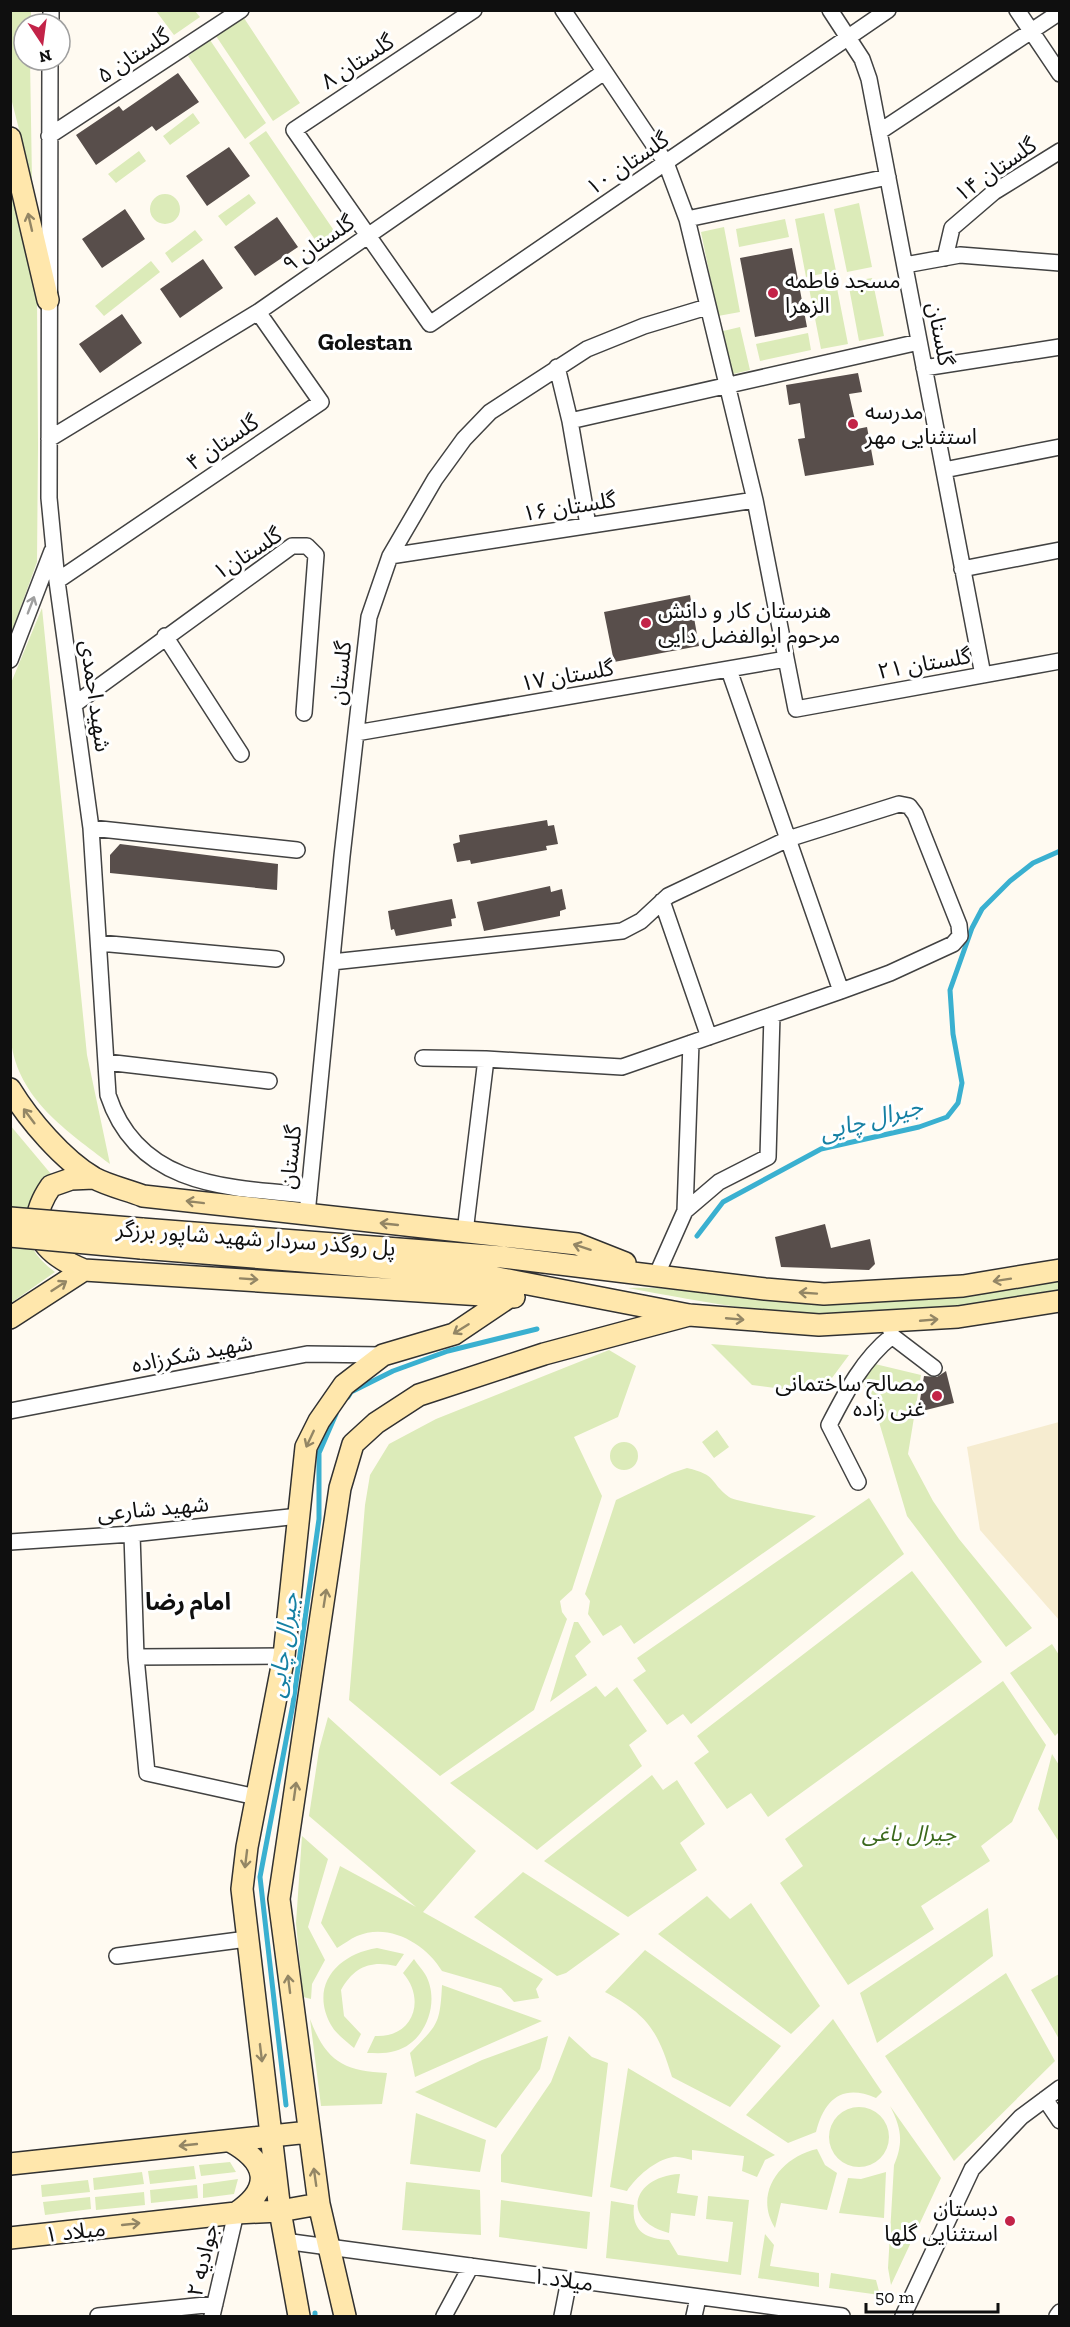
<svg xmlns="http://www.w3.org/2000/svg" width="1070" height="2327" viewBox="0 0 1070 2327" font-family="'Zilla Slab','Noto Sans Arabic',serif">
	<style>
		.farmland { fill: #f6ecd0 }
		.green { fill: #dcebb9 }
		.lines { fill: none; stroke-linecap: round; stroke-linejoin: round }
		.stream { stroke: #3ab0d0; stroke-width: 5 }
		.building { fill: #584e4b }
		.street-casing { stroke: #424242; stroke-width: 18 }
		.secondary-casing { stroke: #313131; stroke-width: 24 }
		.street { stroke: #fff; stroke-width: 15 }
		.secondary { stroke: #ffe7ac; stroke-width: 21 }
		.secondary-bridge-casing { stroke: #313131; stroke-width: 24; stroke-linecap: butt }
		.secondary-bridge { stroke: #ffe7ac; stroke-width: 21 }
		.oneway { stroke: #938665 }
		.oneway2 { stroke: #9f9f9f }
		.poi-dot { fill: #c32348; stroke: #fff; stroke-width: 2 }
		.labels { text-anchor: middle; stroke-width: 6; stroke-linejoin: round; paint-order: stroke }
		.street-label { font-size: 22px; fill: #0f0f0f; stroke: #fff }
		.poi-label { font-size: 22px; fill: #0f0f0f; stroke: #fff; text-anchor: start }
		.park-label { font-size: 22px; font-style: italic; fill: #3b691d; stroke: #fff }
		.neighbourhood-label { font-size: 24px; font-weight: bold; fill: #0f0f0f; stroke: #fff }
		.water-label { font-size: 24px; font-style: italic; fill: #1580a4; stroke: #fff }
	</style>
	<rect width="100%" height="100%" fill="#fffaf1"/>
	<!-- farmland -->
	<path class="farmland" d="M1059,1422H1060L1059,1620L980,1530L967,1447Z"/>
	<!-- green -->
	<path class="green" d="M10,11H31V24H24V60H30L32,180L11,98Z
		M156,11H195L200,17L174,35Z
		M244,18L300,103L273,121L216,36Z
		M210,40L266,123L245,139L188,56Z
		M193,113L200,123L170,145L163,136Z
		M266,131L337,235L320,247L249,143Z
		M139,151L146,161L116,183L108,174Z
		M10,172L37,298L38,446L37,562L11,634Z
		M249,194L256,203L226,226L218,216Z
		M150 209a15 15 0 1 1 30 0a15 15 0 1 1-30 0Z
		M859,203L872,267L847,272L834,209Z
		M824,213L836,271L806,277L795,219Z
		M785,219L789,237L739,247L736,229Z
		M724,227L740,312L718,316L701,232Z
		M195,230L203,240L172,263L165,253Z
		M151,261L160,272L104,316L95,306Z
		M872,278L884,336L859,341L848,282Z
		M836,283L848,344L821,349L809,288Z
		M740,327L750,370L729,375L719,332Z
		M808,333L811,350L760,361L756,344Z
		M42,608L87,1055L110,1164C67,1131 18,1099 11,1041V683Z
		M10,1125L51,1174C15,1206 17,1244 55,1272L11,1303Z
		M1060,1281L1059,1292C956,1309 850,1322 746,1308C706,1303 667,1295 628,1288C686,1286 743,1298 801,1300C889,1304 973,1295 1060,1281Z
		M711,1344L849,1355L820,1394L752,1385Z
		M609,1350L636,1366L618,1417L574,1437L602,1496L572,1590L560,1601L562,1612L567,1619L534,1710L440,1776L349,1700L365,1505L370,1475L389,1444L436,1419Z
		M875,1364L921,1375L908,1454L933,1501L959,1539L1032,1628L1006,1647L907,1516L876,1412L862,1379Z
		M717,1430L729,1447L714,1458L702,1442Z
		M610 1456a14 14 0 1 1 28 0a14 14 0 1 1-28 0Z
		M687,1468C718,1475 709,1482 729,1497C736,1502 802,1513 816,1516L634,1644L621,1625L603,1636L588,1614L590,1601L585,1594L616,1500L672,1473Z
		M869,1498L904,1554L691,1724L683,1714L667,1725L633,1680L646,1671L637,1658Z
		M912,1571L982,1662L768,1817L751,1793L727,1809L694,1763L709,1752L697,1736Z
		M574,1622H578L591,1642L575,1656L587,1675L550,1702Z
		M1052,1644L1059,1655V1732L1055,1736L1010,1673Z
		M1003,1681L1046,1745L1012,1822L981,1846L990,1861L921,1906L934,1929L848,1985L780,1883L803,1866L785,1839Z
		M596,1686L605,1697L617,1687L647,1731L629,1745L642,1766L537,1850L450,1783Z
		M328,1717L476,1851L423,1912L543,1979L536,1989L539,1998L514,2002L501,1988L442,1971C426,1944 389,1922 357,1936C350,1939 344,1944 337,1948L321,1923L340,1866L416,1907L309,1816L319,1750Z
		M1052,1754L1059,1765V1842L1038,1809Z
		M652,1775L663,1790L677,1780L705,1824L680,1843L697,1870L628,1917L544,1861Z
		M302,1836L328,1859L308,1927L325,1960L312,1984L311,1999L303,1997L296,1923Z
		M523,1872L620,1934L566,1973L557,1976L474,1917Z
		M707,1896L730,1919L751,1903L820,2006L791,2034L658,1934Z
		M988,1908L993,1956L877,2043L860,1993Z
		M377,1948L404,1954L396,1966C370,1960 354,1967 341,1990L344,2016L361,2034L354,2048C346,2041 336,2034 331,2025C309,1985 338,1954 377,1948Z
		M645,1950L781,2046L730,2107L672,2077C658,2031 648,2015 605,1992Z
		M414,1959C417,1964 422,1969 425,1974C441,2001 426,2043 395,2051C386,2054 376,2053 367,2053L375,2036C414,2038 426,1999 403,1973Z
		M1006,1973L1055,2061L954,2161L885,2056Z
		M1059,1974V2039L1031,1990Z
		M442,1985L542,2021L415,2077L410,2053C437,2025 440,2026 442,1985Z
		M310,2019C326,2061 343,2071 387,2073L382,2104L321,2106Z
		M833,2019L882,2092L876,2098C842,2083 824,2100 816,2132L788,2143L746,2115Z
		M548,2036L540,2069L496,2128L415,2092L482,2060Z
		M569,2036L592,2057L608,2063L592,2197L501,2182V2155L551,2082Z
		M628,2068L775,2155L765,2160L757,2177L742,2171L744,2156L692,2150V2160C686,2159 679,2156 673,2157C655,2160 636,2177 627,2191L610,2187Z
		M890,2106L941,2178L891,2285L888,2268L894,2165C904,2142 901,2127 890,2106Z
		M829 2137a30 30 0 1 1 60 0a30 30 0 1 1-60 0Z
		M416,2113L486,2140L480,2172L410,2164Z
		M817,2149L825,2165L837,2173L827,2210L781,2203L775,2228C753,2193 781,2157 817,2149Z
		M230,2162L236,2172L201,2176L199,2165Z
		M194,2166L196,2179L150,2184L148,2171Z
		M142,2172L144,2184L94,2190L93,2178Z
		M886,2172L884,2218L839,2213L848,2178L861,2179Z
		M680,2174L677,2193L698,2196L695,2216L671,2213L669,2233C619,2220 633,2176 680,2174Z
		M238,2179L234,2194L203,2198V2184Z
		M88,2180L90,2192L42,2197L41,2185Z
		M406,2182L480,2190L481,2235L402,2230Z
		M197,2185L198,2198L151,2203L150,2190Z
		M144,2192L145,2205L96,2210L95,2197Z
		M708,2196L749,2200L741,2275L606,2258L611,2201L634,2205C631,2231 645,2239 669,2240L678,2255L728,2262L733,2222L706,2219Z
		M90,2197L91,2209L45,2215L43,2202Z
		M501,2200L590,2212L587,2249L499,2237Z
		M765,2234L774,2245L770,2266L819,2273V2287L758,2278Z
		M831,2273L876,2280L880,2295L829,2288Z"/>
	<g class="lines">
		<!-- stream -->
		<path class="stream" d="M697,1236L723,1202L821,1149L919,1127L947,1117L958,1103L962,1083L953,1034L950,990L972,928L982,909L1010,881L1033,863L1060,851
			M348,1397L351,1392L393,1371L448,1351L537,1329
			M286,2105L260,1877L293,1704L319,1519V1453L336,1414
			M315,2313V2316"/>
	</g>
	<!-- building -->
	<path class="building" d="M178,73L199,102L156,131L152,126L96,165L76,135L119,106L123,111Z
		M229,147L250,176L207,206L186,176Z
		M125,209L145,239L102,268L82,239Z
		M277,217L298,247L255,276L234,247Z
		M792,248L807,327L755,337L740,258Z
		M203,259L223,288L180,318L160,289Z
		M122,314L142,343L100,373L79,344Z
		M858,373L862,392L849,394L857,429L867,427L874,465L805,476L798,439L805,438L800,403L789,405L786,385Z
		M690,595L699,646L614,662L604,612Z
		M547,820L548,826L554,825L558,844L546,846L547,850L471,864L470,860L457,862L453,844L460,842L459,835Z
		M120,844L278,864L277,890L110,873V855Z
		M550,886L551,892L562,889L566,909L560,911V916L484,931L477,902Z
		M452,899L456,918L451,919L452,926L396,936L394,929L391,930L388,911Z
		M825,1224L831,1248L870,1239L875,1264L869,1270L781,1267L775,1237Z
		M946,1371L954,1403L918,1412L924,1376L937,1377Z"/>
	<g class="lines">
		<!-- street casing -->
		<g class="street-casing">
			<path id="street" d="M474,10L294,130L430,324L888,10
				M563,10L666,163L687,219L755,500L796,709L1060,661
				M830,10L862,59L869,79L983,675
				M1017,10L1060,74
				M51,24V10
				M50,60L49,498L57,581L91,828L108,1095C138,1187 228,1188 309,1195
				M879,132L1060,12
				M49,136L241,10
				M687,219L888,177
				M945,258L952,228L994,192L1060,151
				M905,265L960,255L1060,263
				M557,367L570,421L588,525
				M924,368L1060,347
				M570,421L919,342
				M49,439L258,312L604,72
				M944,470L1060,447
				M390,556L755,500
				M962,569L1060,550
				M57,581L321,402L258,312
				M165,636L241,754
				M10,660L52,551
				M75,704L292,546H307L316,555L304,713
				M356,733L786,659
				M91,828L297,850
				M662,901L709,1037
				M99,943L276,959
				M332,962L622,931L641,921L668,896L788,839L841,991
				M423,1058L486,1059
				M106,1062L269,1081
				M308,1204L342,856L369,617L390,556L435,479L464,439L490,412L587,349L644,326L707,307
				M685,1211L691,1043
				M465,1232L486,1059L622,1067L841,991L890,973L953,944L960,936L959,925L915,814L909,806L899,804L788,839L729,670
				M657,1274L685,1211L719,1182L768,1157L772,1015
				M892,1336L934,1368
				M10,1411L307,1354L383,1355
				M858,1482L829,1425C846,1392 863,1359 892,1336L889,1323
				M132,1534L136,1657L147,1773L256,1797
				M10,1542L132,1534L299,1516
				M136,1657L284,1656
				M117,1956L247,1939
				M1045,2099L1060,2121
				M284,2241L842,2316
				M98,2316L215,2304
				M212,2316L236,2213
				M444,2316L471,2266
				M562,2316L569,2280
				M694,2316L698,2298
				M903,2316L972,2169L1021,2117L1060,2088
				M1057,2316L1060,2312"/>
		</g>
		<!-- secondary casing -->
		<g class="secondary-casing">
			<path id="secondary" d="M10,138L48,300
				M10,1089C29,1120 63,1160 94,1178C109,1186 128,1190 143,1196L577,1244L625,1263
				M142,1229L502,1257L765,1289L824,1294L963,1286L1060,1270
				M141,1248L487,1276L689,1315L819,1325L958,1317L1060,1301
				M84,1270C42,1253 22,1228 51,1186L71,1179L94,1178
				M10,1318L84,1270L514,1297
				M230,2141C268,2162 273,2188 236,2213
				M10,2164L309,2132
				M10,2238L236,2213L280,2211L319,2204
				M299,2316L280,2211L242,1889L247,1847L284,1656L306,1447L319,1421L344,1385L383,1355L454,1334L509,1297
				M345,2316L319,2204L279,1899L340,1488L353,1444L376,1423L419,1395L544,1354L689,1315"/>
		</g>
		<!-- street -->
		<use href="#street" class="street"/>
		<!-- secondary -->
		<use href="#secondary" class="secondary"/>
		<!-- secondary-bridge casing -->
		<g class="secondary-bridge-casing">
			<path id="secondary-bridge" d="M10,1218L142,1229
				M10,1236L141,1248"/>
		</g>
		<!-- secondary-bridge -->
		<use href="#secondary-bridge" class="secondary-bridge"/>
	</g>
	<!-- one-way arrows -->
	<defs><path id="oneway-shaft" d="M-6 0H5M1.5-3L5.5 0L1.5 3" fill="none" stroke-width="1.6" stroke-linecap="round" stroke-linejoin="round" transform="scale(1.5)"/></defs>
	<g class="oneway">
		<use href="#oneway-shaft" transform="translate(30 222) rotate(-103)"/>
		<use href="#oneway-shaft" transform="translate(29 1116) rotate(-127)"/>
		<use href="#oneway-shaft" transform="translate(195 1202) rotate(-173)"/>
		<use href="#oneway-shaft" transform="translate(389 1224) rotate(-174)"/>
		<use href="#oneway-shaft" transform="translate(582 1247) rotate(-162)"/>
		<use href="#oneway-shaft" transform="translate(249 1279) rotate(4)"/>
		<use href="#oneway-shaft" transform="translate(1002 1280) rotate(171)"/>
		<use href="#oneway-shaft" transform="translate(59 1286) rotate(-33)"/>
		<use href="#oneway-shaft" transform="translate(808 1293) rotate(-176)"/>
		<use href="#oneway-shaft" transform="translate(735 1319) rotate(5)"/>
		<use href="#oneway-shaft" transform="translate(929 1320) rotate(-5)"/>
		<use href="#oneway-shaft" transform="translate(461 1329) rotate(148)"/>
		<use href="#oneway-shaft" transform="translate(310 1439) rotate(115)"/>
		<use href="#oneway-shaft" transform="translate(325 1598) rotate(-81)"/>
		<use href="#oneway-shaft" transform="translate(295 1791) rotate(-82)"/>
		<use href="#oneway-shaft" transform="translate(246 1859) rotate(97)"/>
		<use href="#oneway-shaft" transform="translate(289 1984) rotate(-97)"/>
		<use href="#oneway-shaft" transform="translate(261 2053) rotate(83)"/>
		<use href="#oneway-shaft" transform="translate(188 2145) rotate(174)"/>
		<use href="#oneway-shaft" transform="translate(315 2177) rotate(-98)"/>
		<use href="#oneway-shaft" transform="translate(131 2224) rotate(-6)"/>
	</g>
	<use class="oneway2" href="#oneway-shaft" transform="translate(31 605) rotate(-69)"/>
	<!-- markers -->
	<g class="poi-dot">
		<circle cx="773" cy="293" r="6"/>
		<circle cx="853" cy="424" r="6"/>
		<circle cx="646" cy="623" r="6"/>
		<circle cx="937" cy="1396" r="6"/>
		<circle cx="1010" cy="2221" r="6"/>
	</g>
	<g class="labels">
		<!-- street labels -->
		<g class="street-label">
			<text transform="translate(133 55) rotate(-33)" y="8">گلستان ۵</text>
			<text transform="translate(357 61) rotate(-33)" y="8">گلستان ۸</text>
			<text transform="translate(627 163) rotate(-34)" y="8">گلستان ۱۰</text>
			<text transform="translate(995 169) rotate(-35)" y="8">گلستان ۱۴</text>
			<text transform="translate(318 243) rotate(-35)" y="8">گلستان ۹</text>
			<text transform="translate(941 334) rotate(79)" y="8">گلستان</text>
			<text transform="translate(222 442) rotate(-34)" y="8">گلستان ۴</text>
			<text transform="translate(569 506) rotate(-9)" y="8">گلستان ۱۶</text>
			<text transform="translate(247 553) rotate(-33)" y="8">گلستان۱</text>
			<text transform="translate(924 663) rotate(-10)" y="8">گلستان ۲۱</text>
			<text transform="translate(340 673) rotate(-84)" y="8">گلستان</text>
			<text transform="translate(567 675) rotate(-10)" y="8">گلستان ۱۷</text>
			<text transform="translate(96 696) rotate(82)" y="8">شهید احمدی</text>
			<text transform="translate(290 1157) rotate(-84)" y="8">گلستان</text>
			<text transform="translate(256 1238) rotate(4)" y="8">پل روگذر سردار شهید شاپور برزگر</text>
			<text transform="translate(192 1353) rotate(-11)" y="8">شهید شکرزاده</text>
			<text transform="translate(153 1508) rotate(-5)" y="8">شهید شارعی</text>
			<text transform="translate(75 2231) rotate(-6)" y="8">میلاد ۱</text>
			<text transform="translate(202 2260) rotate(-77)" y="8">جوادیه ۲</text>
			<text transform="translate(563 2279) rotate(8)" y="8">میلاد ۱</text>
		</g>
		<!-- poi labels -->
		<g class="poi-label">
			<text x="785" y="288">مسجد فاطمه<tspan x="785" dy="25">الزهرا</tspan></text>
			<text x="865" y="419">مدرسه<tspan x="865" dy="25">استثنایی مهر</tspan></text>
			<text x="658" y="618">هنرستان کار و دانش<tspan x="658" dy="25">مرحوم ابوالفضل دایی</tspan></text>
			<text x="925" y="1391" text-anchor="end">مصالح ساختمانی<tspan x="925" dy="25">غنی زاده</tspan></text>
			<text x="998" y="2216" text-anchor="end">دبستان<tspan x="998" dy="25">استثنایی گلها</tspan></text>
		</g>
		<!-- park labels -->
		<g class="park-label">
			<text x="909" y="1841">جیرال باغی</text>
		</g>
		<!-- neighbourhood labels -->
		<g class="neighbourhood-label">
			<text x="365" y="350">Golestan</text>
			<text x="188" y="1610">امام رضا</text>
		</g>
		<!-- water labels -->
		<g class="water-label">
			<text transform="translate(871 1119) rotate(-15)" y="8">جیرال چایی</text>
			<text transform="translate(283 1645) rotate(-82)" y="8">جیرال چایی</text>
		</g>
	</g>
	<!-- border -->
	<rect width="1070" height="2327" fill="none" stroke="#0f0f0f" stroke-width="24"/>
	<!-- north arrow -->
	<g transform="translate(42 42) rotate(167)"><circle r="28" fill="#ffffff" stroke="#9f9f9f" stroke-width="1.5"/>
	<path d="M0-4.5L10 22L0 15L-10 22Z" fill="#c32348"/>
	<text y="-9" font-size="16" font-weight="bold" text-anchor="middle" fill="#0f0f0f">N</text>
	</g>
	<!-- scale -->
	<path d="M866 2303v9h132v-9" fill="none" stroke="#0f0f0f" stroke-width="3"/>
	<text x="875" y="2303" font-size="18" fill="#0f0f0f" stroke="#ffffff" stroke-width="4.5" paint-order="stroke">50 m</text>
</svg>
